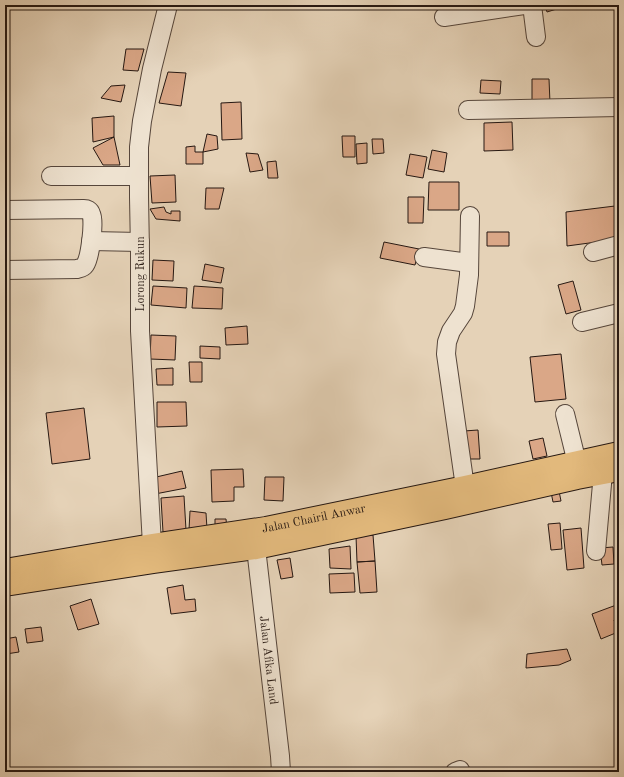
<svg xmlns="http://www.w3.org/2000/svg" width="624" height="777" viewBox="0 0 624 777" font-family="'Old Standard TT',serif">
	<style>
		.building { fill: #daa787; stroke: #261812 }
		.lines { fill: none; stroke-linecap: round; stroke-linejoin: round }
		.minor-casing { stroke: #56463b; stroke-width: 20 }
		.major-casing { stroke: #261812; stroke-width: 24 }
		.minor { stroke: #eee2d0; stroke-width: 18 }
		.major { stroke: #e2b97c; stroke-width: 22 }
		.labels { text-anchor: middle; stroke-width: 3.5; stroke-linejoin: round; paint-order: stroke }
		.street-label { font-size: 12px; fill: #261812; stroke: #eee2d0 }
	</style>
	<rect width="100%" height="100%" fill="#e5d2b7"/>
	<filter id="stains"><feTurbulence type="fractalNoise" baseFrequency=".005" numOctaves="4"/><feColorMatrix values="0 0 0 0 .2 0 0 0 0 .09 0 0 0 0 .02 0 0 0 .5 -.17"/></filter>
	<radialGradient id="worn" r=".72"><stop offset=".6" stop-color="#630" stop-opacity="0"/><stop offset="1" stop-color="#630" stop-opacity=".3"/></radialGradient>
	<!-- building -->
	<path class="building" d="M545,5H563V7L547,12Z
		M126,49H144L138,71L123,70Z
		M168,72L186,73L181,106L159,103Z
		M532,79H549L550,103H532Z
		M481,80L501,81L500,94L480,93Z
		M125,85L121,102L101,98L111,86Z
		M241,102L242,139L222,140L221,103Z
		M114,116V137L93,142L92,118Z
		M512,122L513,150L484,151V123Z
		M207,134L217,136L218,149L203,152Z
		M342,136H355V157H343Z
		M114,137L120,165H103L93,148Z
		M372,139H383L384,153L373,154Z
		M367,143V163L357,164L356,144Z
		M195,146V152H203V164H186V147Z
		M432,150L447,153L444,172L428,169Z
		M246,153L258,154L263,170L250,172Z
		M410,154L427,157L423,178L406,175Z
		M276,161L278,178H268L267,162Z
		M175,175L176,202L152,203L150,176Z
		M429,182H459V210H428Z
		M206,188H224L219,209H205Z
		M408,197H424L423,223H408Z
		M615,206L619,216V239L567,246L566,212Z
		M164,207L166,212L171,214V211H180V221L156,219L150,209Z
		M487,232H509V246H487Z
		M384,242L419,249L415,265L380,258Z
		M153,260L174,261L173,281L152,280Z
		M205,264L224,268L221,283L202,280Z
		M573,281L581,310L566,314L558,285Z
		M153,286L187,288L186,308L151,305Z
		M194,286L223,288L222,309L192,308Z
		M247,326L248,344L226,345L225,328Z
		M151,335L176,336L175,360L150,359Z
		M200,346L220,347V359L200,358Z
		M561,354L566,399L535,402L530,357Z
		M189,362H202V382H190Z
		M173,368V385H157L156,369Z
		M157,402H186L187,426L157,427Z
		M84,408L90,459L52,464L46,413Z
		M478,430L480,459H465L464,431Z
		M543,438L547,456L533,459L529,441Z
		M243,469L244,487H234V501L212,502L211,470Z
		M182,471L186,488L155,494L152,478Z
		M265,477H284L283,501L264,500Z
		M559,491L561,501L553,502L551,492Z
		M184,496L186,530L163,532L161,498Z
		M190,511L206,513L207,529L189,530Z
		M215,519H226L227,529H215Z
		M560,523L562,549L551,550L548,524Z
		M581,528L584,568L567,570L563,530Z
		M373,535L375,561L357,562L356,536Z
		M350,546L351,569L330,568L329,549Z
		M613,547L614,564L602,565L600,548Z
		M290,558L293,577L281,579L277,560Z
		M375,561L377,592L360,593L357,562Z
		M354,573L355,592L330,593L329,574Z
		M183,585L185,600L195,599L196,611L171,614L167,588Z
		M91,599L99,624L78,630L70,606Z
		M619,604V619L614,620L618,632L601,639L592,614Z
		M41,627L43,641L27,643L25,629Z
		M16,637L19,652L6,654L5,639Z
		M567,649L571,660L559,665L526,668L527,654Z"/>
	<g class="lines">
		<!-- minor casing -->
		<g class="minor-casing">
			<g id="minor">
				<path d="M532,5L536,37"/>
				<path d="M444,17L524,5"/>
				<path d="M468,110L619,107"/>
				<path d="M51,176H139"/>
				<path d="M5,210L84,209C87,209 90,210 91,214C95,221 90,258 85,265C83,268 81,268 77,269L5,270"/>
				<path d="M91,241L140,242"/>
				<path d="M593,252L619,245"/>
				<path d="M424,257L469,263"/>
				<path d="M582,322L619,313"/>
				<path d="M565,414L577,463"/>
				<path d="M465,487L446,354L447,342L451,331L463,313L465,306L469,275L470,216"/>
				<path d="M152,545L140,331V251L139,197V147L142,121L152,69L168,5"/>
				<path id="s1" d="M256,548L280,756L281,772"/>
				<path d="M596,551L603,473"/>
				<path d="M455,772L460,770L461,772"/>
			</g>
		</g>
		<!-- major casing -->
		<g class="major-casing">
			<g id="major">
				<path id="s2" d="M5,570L152,545L266,528L465,487L619,453"/>
				<path d="M5,585L154,562L256,548L445,508L577,478L619,470"/>
			</g>
		</g>
		<!-- minor -->
		<use href="#minor" class="minor"/>
		<!-- major -->
		<use href="#major" class="major"/>
	</g>
	<g class="labels">
		<!-- street labels -->
		<g class="street-label">
			<text transform="translate(140 274) rotate(-90)" y="4">Lorong Rukun</text>
			<text dy="4" stroke="none"><textPath href="#s2" startOffset="313">Jalan Chairil Anwar</textPath></text>
			<text dy="4" stroke="none"><textPath href="#s1" startOffset="113">Jalan Afika Land</textPath></text>
		</g>
	</g>
	<!-- margin -->
	<rect width="624" height="777" fill="none" stroke="#e5d2b7" stroke-width="20"/>
	<rect x="6" y="6" width="612" height="765" fill="none" stroke="#261812" stroke-width="2"/>
	<rect x="10" y="10" width="604" height="757" fill="none" stroke="#261812"/>
	<rect width="100%" height="100%" filter="url(#stains)"/>
	<rect width="100%" height="100%" fill="url(#worn)"/>
</svg>
